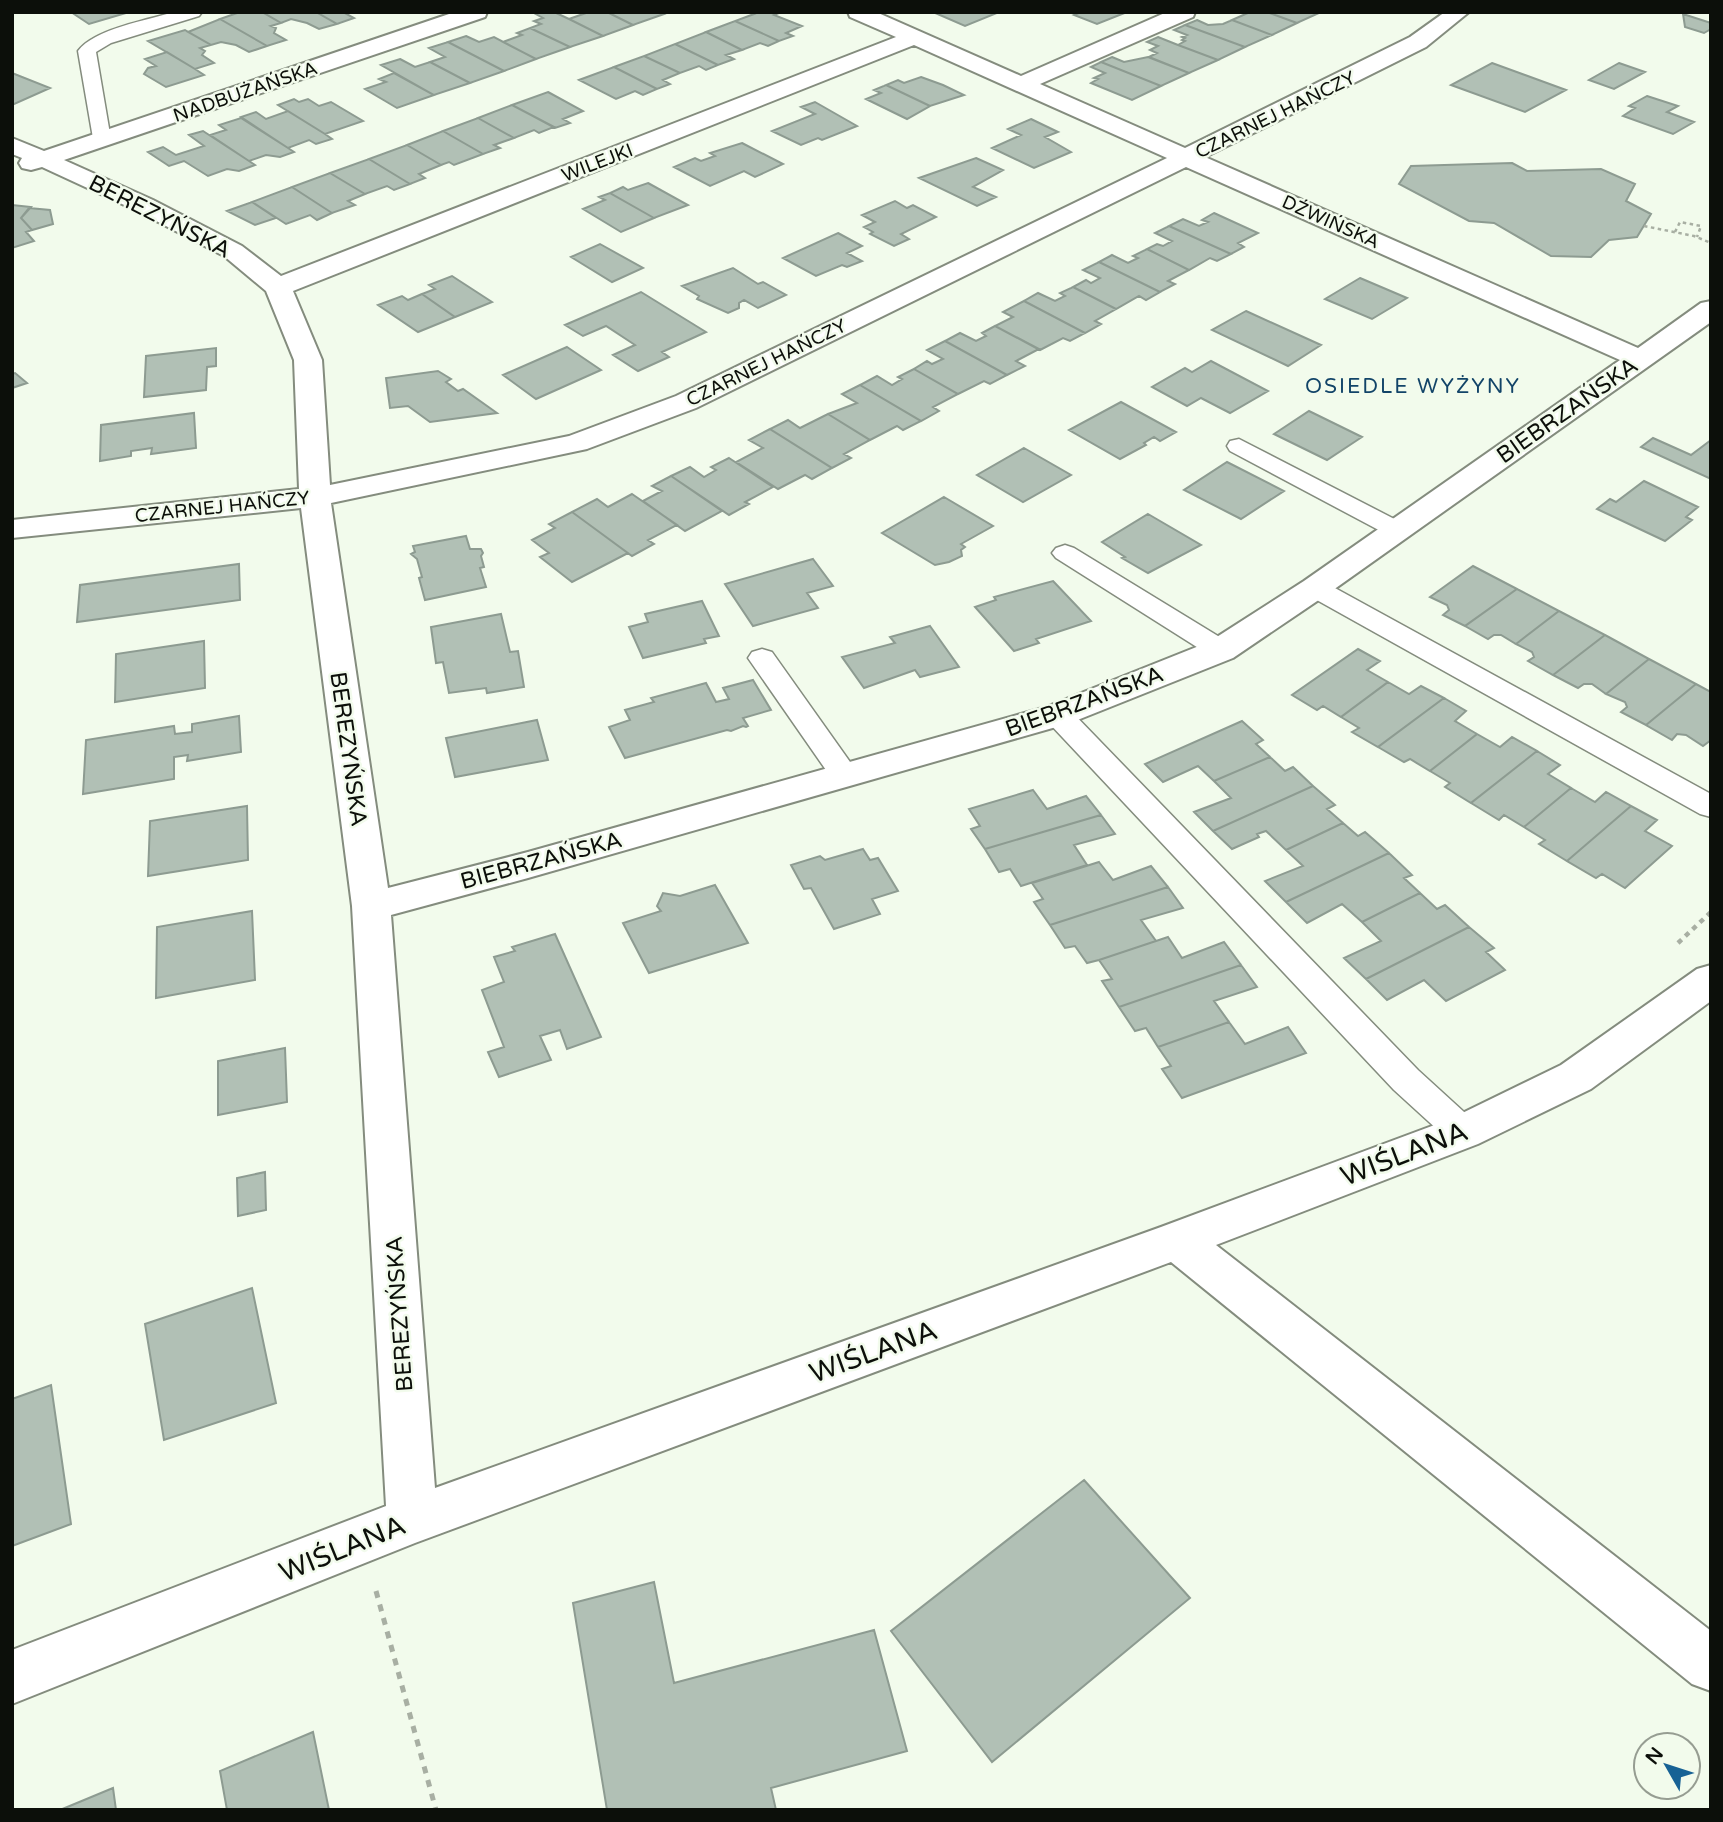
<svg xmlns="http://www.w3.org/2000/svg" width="1723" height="1822" viewBox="0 0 1723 1822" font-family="'Varela Round',sans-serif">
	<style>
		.building { fill: #b1c0b5; stroke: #8d9b91; stroke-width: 2 }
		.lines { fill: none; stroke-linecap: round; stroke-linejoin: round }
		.service-casing { stroke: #848c7e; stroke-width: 3 }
		.minor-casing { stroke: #848c7e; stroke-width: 4 }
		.path-far2 { stroke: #a8afa3; stroke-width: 2.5; stroke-dasharray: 3.5 3.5; stroke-linecap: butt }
		.path-far1 { stroke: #a8afa3; stroke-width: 4.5; stroke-dasharray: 5 5; stroke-linecap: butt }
		.path { stroke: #a8afa3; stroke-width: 5; stroke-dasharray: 7 7; stroke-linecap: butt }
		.service { fill: #fff; fill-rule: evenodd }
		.minor { fill: #fff; fill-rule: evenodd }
		.labels { text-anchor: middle; stroke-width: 5; stroke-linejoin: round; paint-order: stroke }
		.far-street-label { font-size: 19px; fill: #0c0f0a; stroke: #f2fbec }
		.far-neighbourhood-label { font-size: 21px; letter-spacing: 2px; fill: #124468; stroke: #f2fbec }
		.street-label { font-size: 23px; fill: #0c0f0a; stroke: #f2fbec }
		.near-street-label { font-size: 28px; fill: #0c0f0a; stroke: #f2fbec }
	</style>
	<rect width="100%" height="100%" fill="#f2fbec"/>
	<!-- building -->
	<path class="building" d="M71,12H124L126,13L89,24Z
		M240,12H262L281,23L271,26L276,28L274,33L286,40L267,46L220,19Z
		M262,12H316L337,24L319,29L307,23L291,19L281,23Z
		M316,12H343L354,18L337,24Z
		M554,12L569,19L603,36L570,47L530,28L541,24L534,21L543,18L534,13Z
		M584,12H607L633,25L603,36L569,19L586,13Z
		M607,12H660L664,14L633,25Z
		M750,12H781L774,15L802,26L786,33L793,36L779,41L735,21L754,14Z
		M933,12H995L997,13L965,26Z
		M1081,12H1127L1097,24L1074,15Z
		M1250,12H1267L1297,23L1272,35L1232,20Z
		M1267,12H1321L1297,23Z
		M1683,14L1711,23V29L1704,33L1685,27Z
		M220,19L267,46L249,52L236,45L221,42L211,45L188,32Z
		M1197,20L1208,25L1223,24L1232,20L1272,35L1245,47L1185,25Z
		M735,21L779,41L768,46L760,43L742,50L706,32Z
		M1185,25L1245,47L1218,60L1178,45L1185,41L1182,40L1185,38L1182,37L1187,35L1174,30Z
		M530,28L570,47L536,59L503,42L522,35L517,33Z
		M185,30L211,45L200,48L205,51L202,55L214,63L195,69L148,41Z
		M706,32L742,50L726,55L734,59L718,65L675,44Z
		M466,36L479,42L494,37L536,59L504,71L448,42Z
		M1158,37L1178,45L1218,60L1189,73L1149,57L1157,53L1150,50L1158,46L1147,42Z
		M448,42L504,71L470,83L430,62L445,57L429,48Z
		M675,44L718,65L706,70L699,66L680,73L644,56Z
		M167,52L195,69L204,75L166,87L144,74L148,68L156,66L145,59Z
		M644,56L680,73L663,80L670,84L657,89L614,67Z
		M1112,57L1124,62L1148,57L1189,73L1161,86L1101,62Z
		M400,59L415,67L430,62L470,83L434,95L381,65Z
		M1101,62L1161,86L1132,100L1091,83L1098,79L1094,78L1105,73L1091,67Z
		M1492,63L1566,90L1525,112L1451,85Z
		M1619,63L1645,72L1614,89L1589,80Z
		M614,67L657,89L643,95L635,91L616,99L579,80Z
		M12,73L50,88L12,105Z
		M394,73L434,95L397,108L365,89L386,82L379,79Z
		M921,77L943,85L964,95L930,106L886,85L898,80L904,83Z
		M886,85L930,106L907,119L866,99L881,93L874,90Z
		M548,92L583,111L563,119L570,123L555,128L512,105Z
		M1647,96L1678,106L1667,112L1694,122L1673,134L1623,116L1635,108L1629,106Z
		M294,99L299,102L308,99L319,106L331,102L363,121L325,134L278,105Z
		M815,102L857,126L822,140L818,138L801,145L772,131L815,114L801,107Z
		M512,105L554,127L539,133L534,130L514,138L478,118Z
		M288,111L325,134L332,139L316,144L309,140L288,148L241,117L256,112L266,119Z
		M241,118L288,148L294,152L280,157L266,155L249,161L210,135L226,130L219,125Z
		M478,118L514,138L494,145L500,148L483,154L443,131Z
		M1031,119L1058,132L1045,137L1071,152L1034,168L992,148L1021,135L1008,129Z
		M203,131L249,161L255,165L239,171L227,169L208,176L184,161L169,166L148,152L163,147L176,155L204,146L189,135Z
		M443,131L483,154L454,165L449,162L441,165L407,145Z
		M742,143L783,164L755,177L744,171L710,186L674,167L695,158L701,161L715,156L710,153Z
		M407,145L441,165L419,174L425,178L410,184L369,159Z
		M976,158L1003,170L973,187L996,197L977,206L919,178Z
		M369,159L410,184L394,190L387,186L365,194L330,173Z
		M1512,163L1527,171L1601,169L1635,184L1626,201L1651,214L1637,237L1609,240L1591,257L1551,256L1494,223L1469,221L1399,184L1411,166Z
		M330,173L365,194L348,201L355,205L332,213L292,187Z
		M648,183L688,205L654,218L610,193L623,187L628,190Z
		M292,187L332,213L317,220L310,215L286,224L252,202Z
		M610,193L654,218L621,232L583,209L605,200L599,197Z
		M895,201L907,208L913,205L936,217L901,234L909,239L894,246L870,234L873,232L864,227L875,222L862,215Z
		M252,202L276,218L255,225L227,211Z
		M12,205L31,207L21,218L32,230L26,232L34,241L12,248Z
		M29,208L50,210L53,224L32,230L21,218Z
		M1214,213L1258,233L1238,243L1244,247L1231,254L1169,226L1183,219L1199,226L1208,222L1202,220Z
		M1169,226L1231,254L1217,261L1210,258L1189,270L1147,249L1157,244L1163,246L1172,241L1155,233Z
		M838,233L862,246L847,253L862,261L847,267L842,265L816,276L783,258Z
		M600,244L643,268L612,282L571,257Z
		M1147,249L1189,270L1168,281L1175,284L1160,292L1099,262L1112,255L1128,263L1138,258L1133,256Z
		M1099,262L1160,292L1146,300L1139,296L1116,309L1073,287L1086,280L1091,283L1100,278L1083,270Z
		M733,268L758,284L763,282L786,295L758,308L744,300L739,303V308L728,313L697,299L699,296L682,286Z
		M452,276L492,302L455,317L422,294L435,289L429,285Z
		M1360,278L1407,298L1372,319L1325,299Z
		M1073,287L1116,309L1095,321L1101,324L1085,333L1024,301L1038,293L1055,301L1065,296L1060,293Z
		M641,292L706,332L662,352L669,357L638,371L613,355L635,345L606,326L583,336L565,325Z
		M422,294L455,317L418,332L378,305L402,296L408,300Z
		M1024,301L1085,333L1070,341L1063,338L1040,350L995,326L1013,317L1003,312Z
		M1246,311L1321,345L1288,366L1212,330Z
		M995,326L1039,349L1016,361L1025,366L1007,375L945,341L960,333L976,341L986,336L982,333Z
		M945,341L1007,375L990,384L984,381L958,394L914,369L927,361L932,364L943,359L927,350Z
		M567,347L601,370L536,399L503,375Z
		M216,348V366L207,367L206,390L144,397L146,356Z
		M1211,361L1268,391L1230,413L1201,398L1187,406L1152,387L1185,368L1192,372Z
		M914,369L958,394L933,407L939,411L921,421L860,385L877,376L892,385L902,379L898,377Z
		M438,371L451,379L446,382L458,391L463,389L497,413L430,422L408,406L390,408L386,378Z
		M15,373L27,383L12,388V374Z
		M860,385L921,421L903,430L897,426L870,440L828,414L857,403L842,394Z
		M1121,402L1176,432L1160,441L1154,437L1144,443L1146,445L1120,459L1069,430Z
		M1309,411L1362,437L1327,460L1274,434Z
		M194,413L196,448L151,454L152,448L131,451V456L100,461L101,425Z
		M828,414L870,440L844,454L851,458L832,468L770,429L788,420L800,428Z
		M770,429L832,468L812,479L805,475L778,489L736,462L763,448L749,440Z
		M1653,438L1691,455L1711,440V479L1641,447Z
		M1024,448L1071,475L1023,502L977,475Z
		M729,458L773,487L745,502L749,504L729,515L671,476L690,467L704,477L716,470L711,467Z
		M1227,462L1284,491L1241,519L1184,490Z
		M671,476L722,511L685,531L643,501L662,491L652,486Z
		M1644,481L1698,507L1686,517L1692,520L1665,541L1597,509L1610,499L1616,502Z
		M632,494L677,525L648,540L654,544L632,556L572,512L597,499L608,507Z
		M944,497L993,526L961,544L965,547L961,550L962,556L949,562L935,565L882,533Z
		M572,512L628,553L572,582L540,557L549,553L532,540L555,528L549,524Z
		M1148,514L1201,545L1148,573L1122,558L1125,557L1102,542Z
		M466,536L470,549H481L483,553L481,556L484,567L480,568L486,587L425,600L419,578L422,577L417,559L411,554L415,552L413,546Z
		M813,559L833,586L807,593L818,608L753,626L725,584Z
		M239,564L240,600L77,622L80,585Z
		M1473,566L1517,589L1465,626L1443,615L1449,610L1447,605L1430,597Z
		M1053,581L1091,621L1036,639L1039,643L1014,651L975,607L996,600L994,597Z
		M1517,589L1559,611L1516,644L1501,635H1494L1488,639L1465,626Z
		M702,601L719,636L704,639L706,643L643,658L629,627L648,622L645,614Z
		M1559,611L1605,635L1553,675L1528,661L1534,657L1532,652L1516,644Z
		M501,614L510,652L518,651L524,687L487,693L486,688L449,693L443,662L436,663L431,627Z
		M930,626L959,667L920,677L915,670L864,688L842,657L895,643L890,637Z
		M1605,635L1649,659L1606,694L1592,684H1584L1578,688L1553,675Z
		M204,641L205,688L115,702L116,654Z
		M1358,649L1380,661L1367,670L1388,682L1341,717L1323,706L1317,710L1292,695Z
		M1649,659L1696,684L1646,725L1621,712L1627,707L1625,702L1606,694Z
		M753,680L771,710L743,718L748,726L746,727L743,726L731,731L727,730L625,758L609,727L630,720L625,710L654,702L651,698L706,683L716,702L729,699L723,688Z
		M1388,682L1409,694L1421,686L1444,698L1378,747L1352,732L1359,728L1341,717Z
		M1696,684L1711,692V740L1703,746L1686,735L1677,734L1672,740L1646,725Z
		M1444,698L1466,711L1455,721L1477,734L1430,771L1410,759L1404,762L1378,747Z
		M239,716L241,752L187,761L188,755L174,757V779L83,794L86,740L174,726L175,734L192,732V724Z
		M537,720L548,760L455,777L446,738Z
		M1242,721L1263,740L1256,744L1270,757L1214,781L1198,766L1163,782L1145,764Z
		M1477,734L1500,747L1512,737L1537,751L1471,803L1445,787L1450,783L1430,771Z
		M1537,751L1560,765L1548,774L1571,788L1524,827L1504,815L1499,820L1471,803Z
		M1270,757L1285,771L1293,767L1313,786L1213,831L1194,812L1231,798L1214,781Z
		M1313,786L1335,805L1327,809L1343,823L1286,850L1266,831L1257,834L1259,837L1232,849L1213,831Z
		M1571,788L1595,802L1606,792L1631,806L1567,861L1539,844L1545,840L1524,827Z
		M1033,790L1047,809L1086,796L1101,815L985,849L971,829L980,826L969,809Z
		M247,806L248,860L148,876L150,821Z
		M1631,806L1657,820L1645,831L1672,846L1625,888L1602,874L1596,878L1567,861Z
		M1101,815L1115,834L1074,845L1087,865L1021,886L1010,869L999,872L985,849Z
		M1343,823L1358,836L1365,832L1389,853L1286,902L1265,881L1303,866L1286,850Z
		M863,849L870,860L878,858L898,891L872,899L880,914L834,929L811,888L804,889L791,865L820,856L825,860Z
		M1389,853L1412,875L1404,878L1420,893L1362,922L1342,904L1307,923L1286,902Z
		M1099,862L1113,880L1151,866L1168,887L1050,925L1034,902L1043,899L1032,883Z
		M715,885L748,943L649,973L623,923L661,911L657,906L663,893L680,896Z
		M1168,887L1183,908L1141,920L1156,941L1099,960L1087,963L1075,946L1065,948L1050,925Z
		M1420,893L1437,909L1445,905L1469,927L1366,979L1344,958L1381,941L1362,922Z
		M252,911L255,980L156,998L157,927Z
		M1469,927L1494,948L1486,952L1505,970L1446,1001L1424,980L1387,1000L1366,979Z
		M555,934L601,1037L567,1049L560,1030L540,1036L551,1060L499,1077L488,1052L504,1047L482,990L504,982L494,957L515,951L512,947Z
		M1168,937L1182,958L1224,942L1241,965L1119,1007L1102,981L1112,979L1099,960Z
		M1241,965L1257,987L1214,1001L1229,1022L1158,1047L1146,1028L1135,1031L1119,1007Z
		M1229,1022L1245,1044L1288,1027L1306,1053L1182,1098L1162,1069L1171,1066L1158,1047Z
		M285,1048L287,1102L218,1115V1061Z
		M265,1172L266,1210L238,1216L237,1178Z
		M252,1288L276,1403L164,1440L145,1324Z
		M51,1385L71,1524L12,1546V1399Z
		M1084,1480L1190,1598L992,1762L891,1631Z
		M654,1582L674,1683L874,1630L907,1751L771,1788L776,1810H607L573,1603Z
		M313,1732L329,1810H227L220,1771Z
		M113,1788L116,1810H60Z"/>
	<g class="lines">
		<!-- service casing -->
		<g class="service-casing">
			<path id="service" d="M174,12H202L199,16L111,43L96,52L111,140L108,144H94L78,51C94,29 148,20 174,12Z
				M1239,439L1406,525L1410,530L1406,535L1397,538L1388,535L1230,451L1227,446L1230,441Z
				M1065,545L1074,548L1231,644L1235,650L1231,656L1221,659L1211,656L1056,558L1052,553L1056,548Z
				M1315,580L1324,582L1711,794V817L1700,814L1306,594L1302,588L1306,582Z
				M762,649L772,652L855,769L860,776L855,783L845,786L835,783L748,658L752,652Z
				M1058,706L1068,708L1418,1070L1475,1122L1480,1132L1475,1142L1463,1146L1451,1142L1394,1090L1048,722L1044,715L1048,708Z"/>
		</g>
		<!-- minor casing -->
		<g class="minor-casing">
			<path id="minor" d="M455,12H487L485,17L64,160L153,200L242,246L281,276L896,37L850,17L848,12H876L1021,76L1167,12H1195L1193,17L1040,84L1185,148L1410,37L1445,12H1469L1426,47L1205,157L1638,348L1701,303L1711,301V322L1326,595L1233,658L1070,723L528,878L391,915L435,1488L1161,1227L1448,1120L1561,1065L1697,969L1711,965V1001L1591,1089L1478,1144L1216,1245L1711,1631V1691L1692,1684L1171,1262L415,1543L12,1704V1650L386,1506L352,906L301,508L12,538V520L299,489L294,360L266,291L224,256L135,210L42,167L31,170L22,168L19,163L22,158L12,154V138L44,151ZM914,45L1167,158L676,396L569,436L330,485L322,360L293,291ZM1186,167L1620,360L1304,581L1209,642L1046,707L528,852L388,888L331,503L587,449L696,408Z"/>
		</g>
		<!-- path-far2 -->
		<path class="path-far2" d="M1644,226L1694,236L1711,243
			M1675,232L1680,222L1701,226L1697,237"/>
		<!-- path-far1 -->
		<path class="path-far1" d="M1678,943L1711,912"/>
		<!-- path -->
		<path class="path" d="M376,1591L436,1810"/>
		<!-- service -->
		<use href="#service" class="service"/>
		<!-- minor -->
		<use href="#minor" class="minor"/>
	</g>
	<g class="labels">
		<!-- far-street labels -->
		<g class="far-street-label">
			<text transform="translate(245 91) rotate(-19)" y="7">NADBUŻAŃSKA</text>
			<text transform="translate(1275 114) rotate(-26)" y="7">CZARNEJ HAŃCZY</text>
			<text transform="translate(597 162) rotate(-21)" y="7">WILEJKI</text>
			<text transform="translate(1331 221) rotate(24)" y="7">DŹWIŃSKA</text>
			<text transform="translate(766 362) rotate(-26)" y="7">CZARNEJ HAŃCZY</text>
			<text transform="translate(222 506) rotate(-6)" y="7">CZARNEJ HAŃCZY</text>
		</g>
		<!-- far-neighbourhood labels -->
		<g class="far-neighbourhood-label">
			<text x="1413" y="393">OSIEDLE WYŻYNY</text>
		</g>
		<!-- street labels -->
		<g class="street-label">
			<text transform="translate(160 216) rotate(27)" y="8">BEREZYŃSKA</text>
			<text transform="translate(1567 410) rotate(-35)" y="8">BIEBRZAŃSKA</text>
			<text transform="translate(1084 701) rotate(-20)" y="8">BIEBRZAŃSKA</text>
			<text transform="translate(349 749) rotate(82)" y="8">BEREZYŃSKA</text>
			<text transform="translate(541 860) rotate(-15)" y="8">BIEBRZAŃSKA</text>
			<text transform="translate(399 1314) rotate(-94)" y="8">BEREZYŃSKA</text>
		</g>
		<!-- near-street labels -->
		<g class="near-street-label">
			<text transform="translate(1404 1153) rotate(-21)" y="10">WIŚLANA</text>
			<text transform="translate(873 1351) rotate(-20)" y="10">WIŚLANA</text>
			<text transform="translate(342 1548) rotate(-22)" y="10">WIŚLANA</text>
		</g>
	</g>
	<!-- border -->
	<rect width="1723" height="1822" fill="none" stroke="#0c0f0a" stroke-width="28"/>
	<!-- north arrow -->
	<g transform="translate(1667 1766) rotate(309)"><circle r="33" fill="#f2fbec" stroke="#969d92" stroke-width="2"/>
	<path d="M0-5L12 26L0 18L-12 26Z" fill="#176295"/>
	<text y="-10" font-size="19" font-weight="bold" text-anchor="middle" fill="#0c0f0a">N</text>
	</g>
</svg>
